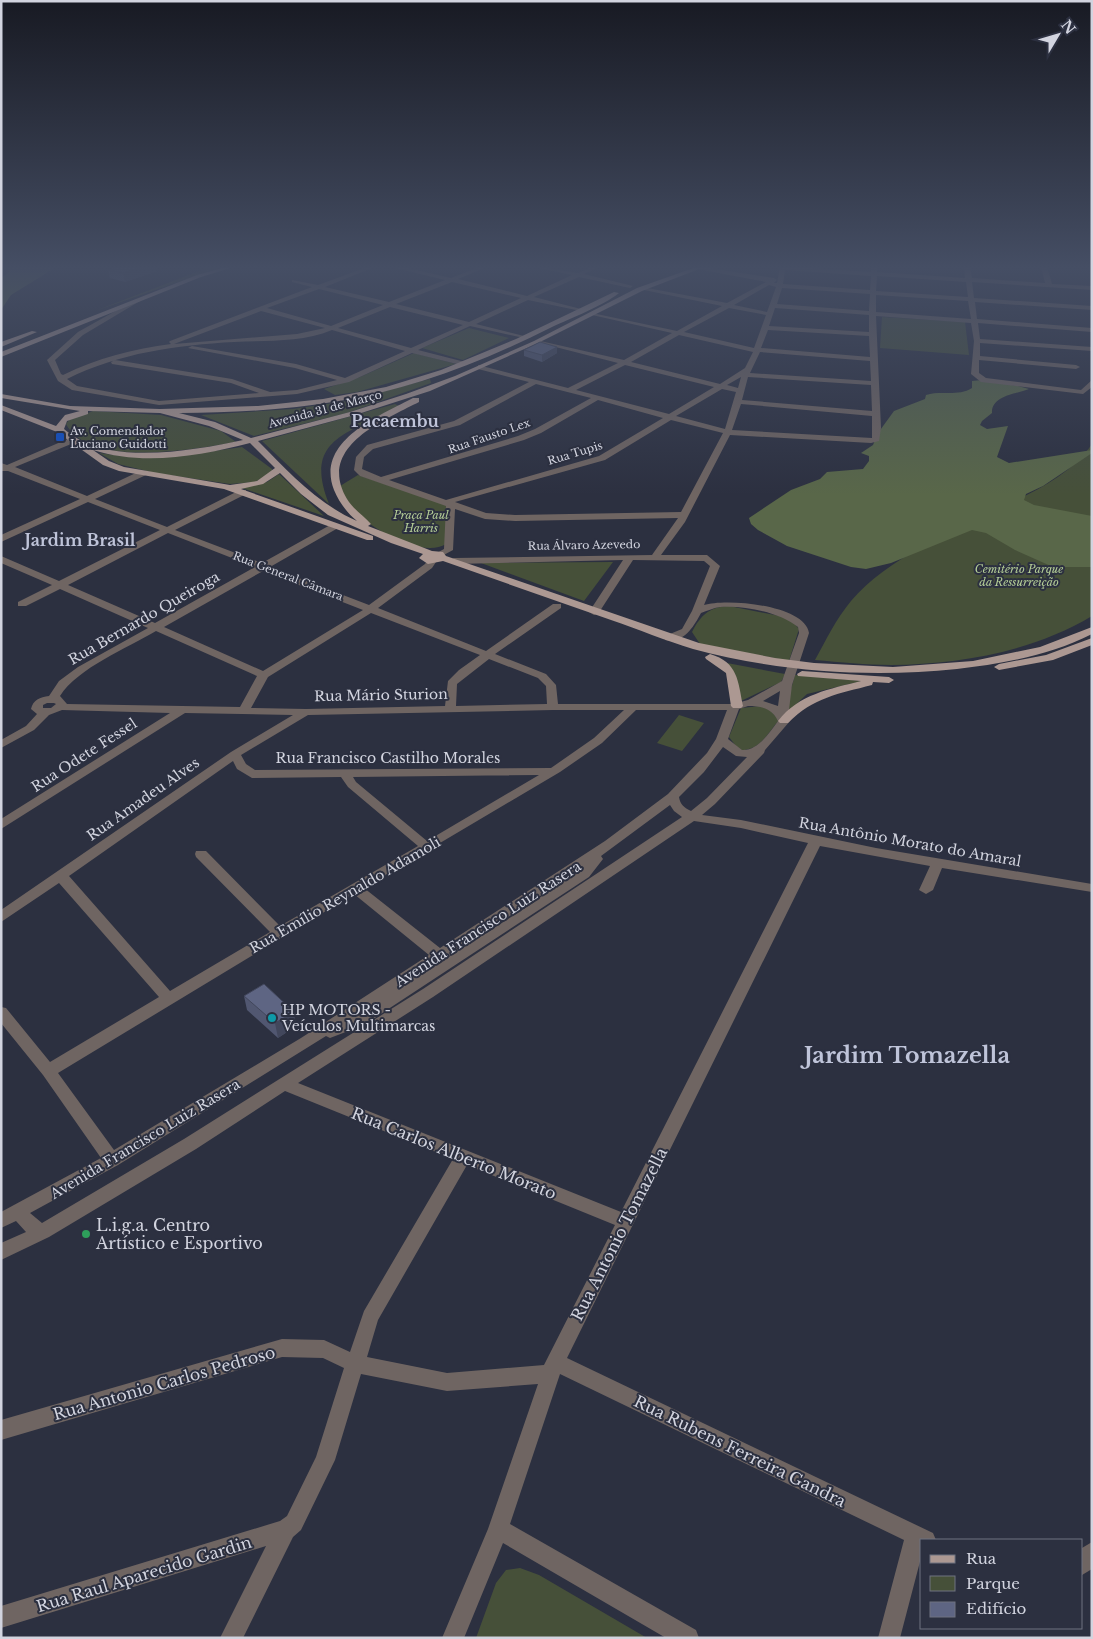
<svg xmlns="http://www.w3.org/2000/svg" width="1093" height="1639" viewBox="0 0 1093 1639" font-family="'Libre Baskerville',serif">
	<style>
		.green { fill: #465039 }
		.forest { fill: #596749 }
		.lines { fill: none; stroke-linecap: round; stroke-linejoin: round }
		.minor { fill: #6f6562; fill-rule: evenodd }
		.major { fill: #ac9892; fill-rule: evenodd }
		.wall { fill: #515771 }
		.shaded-wall { fill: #42475c }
		.building { fill: #5e6583; stroke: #42475c }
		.transit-dot { fill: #1a4fb4; stroke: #2c3040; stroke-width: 2 }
		.culture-dot { fill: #0f9aa8; stroke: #2c3040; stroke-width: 2 }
		.leisure-dot { fill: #2e9e5b; stroke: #2c3040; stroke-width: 2 }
		.labels { text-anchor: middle; stroke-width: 4; stroke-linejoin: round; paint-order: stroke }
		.far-street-label { font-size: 11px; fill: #d2d4df; stroke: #2c3040 }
		.far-poi-label { font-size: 11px; fill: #d2d4df; stroke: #2c3040; text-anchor: start }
		.far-park-label { font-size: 11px; font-style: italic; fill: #b5ce97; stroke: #2c3040 }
		.street-label { font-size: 14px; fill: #d2d4df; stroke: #2c3040 }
		.poi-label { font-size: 14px; fill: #d2d4df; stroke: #2c3040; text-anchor: start }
		.far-district-label { font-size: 16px; font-weight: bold; fill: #bfc4d9; stroke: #2c3040 }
		.near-street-label { font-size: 16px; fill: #d2d4df; stroke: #2c3040 }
		.near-poi-label { font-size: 16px; fill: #d2d4df; stroke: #2c3040; text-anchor: start }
		.near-district-label { font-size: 22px; font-weight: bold; fill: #bfc4d9; stroke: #2c3040 }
	</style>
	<rect width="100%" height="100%" fill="#2c3040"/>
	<!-- green -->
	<path class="green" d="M212,266H224L95,311Z
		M882,317L965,322L969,355L880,348Z
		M469,328L509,338L463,360L422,348Z
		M414,353L456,364L357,392L335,395L324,389L360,377Z
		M430,379L431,383L347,413L254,436L201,415L293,409L347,401Z
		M395,404L399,406C355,433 301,435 329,504L262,441Z
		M93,411L161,415L221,431L236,442C195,449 90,469 66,424L69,420Z
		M1092,444V616C1032,652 959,664 891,665C866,665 840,662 815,660C826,640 836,619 851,601C888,558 946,535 996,510C1031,493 1069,477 1092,444Z
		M242,447L272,469V473L255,482L230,484L155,473L118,464L99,453C146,461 195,454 242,447Z
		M279,474L324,516L242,488L267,482Z
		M358,475L446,504V544C421,560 364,525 348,504C344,499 343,491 340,486Z
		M613,562L584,601L481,563Z
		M729,606L785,617L793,622L799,629L789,661L700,644L692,632C701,615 709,607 729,606Z
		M727,663L785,674L781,682L741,701L735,674Z
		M795,675L862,681L807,694L789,711L787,703Z
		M761,706L770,710L779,720C767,734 760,751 739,750L729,737L741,708Z
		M679,715L704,723L682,751L657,743Z
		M520,1568L539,1575L647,1638H476L496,1583L506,1570Z"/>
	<!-- forest -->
	<path class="forest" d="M1,266H58L11,295L1,310V278L10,271L1,269Z
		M982,380L1018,386L1029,389C1016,394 991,396 992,413L982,421L980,425L987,429L1008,426L997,457L1009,463L1092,450V453L1043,486L1026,494L1024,500L1034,505L1092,516V567H1053L1015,550L986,533L972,530L891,563L866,569L851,567L787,546L758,530L751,524L749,518L791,490L820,479L827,472L863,469L869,461V456L861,453L873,445L878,433L894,411L925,399L926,395C941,390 958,397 972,388V381Z"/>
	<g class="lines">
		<!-- minor -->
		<path class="minor" d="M370,266H377L325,287L389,302L445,280L391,267L390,266H399L451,278L482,266H489L458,279L527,296L572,275L534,267L533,266L578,273L594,266H601L584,274L633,286L630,288L579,277L534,297L581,309V311L528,300L476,324L524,336V338L470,326L418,350L465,362V366L412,353L349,382L297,394L159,405L72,390L58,381L47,360L78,332L135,300L140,301L83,335L55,360L61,374L63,375C97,358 134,349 171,344L169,342L170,341L312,287L292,282V280L318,285ZM452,282L521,298L469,322L396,304ZM319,289L383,305L331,326L267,308ZM390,307L463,325L411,348L338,328ZM261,311L325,328L297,334L174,344ZM332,330L405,351L345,378L296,364L192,346L188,348L295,368L337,380L297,390L270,392L232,379L115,360L111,362L112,364L231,383L259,393L159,401L77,386L67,379C119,353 177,345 234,342C266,340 301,343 332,330Z
			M696,266L774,278L777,280L774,283H777L780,266L871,272V266H877V272L965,278L964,266H970L972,278L1045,283L1041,266H1047L1052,284L1092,286V290L972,282L974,298L1092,306V310L975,302L977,319L1092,328V332L978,323L980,339L1092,347V351L980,343V356L1076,365L1080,367L1076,369L979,360V373L986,378L1081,390L1092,380V387L1083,394L981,382L971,374L974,341L971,323L876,316L881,428L879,441L871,443L730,435L685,522L661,555H707L720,566L704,605C727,598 805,605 809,633L792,685L788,718L790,721L765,750L764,753L715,804L702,815L741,820L876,848L1092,884V892L942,868L933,890L926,894L919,890L930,866L820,846L567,1358L933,1533L936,1540H922V1554L900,1638H878L904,1540L560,1374L510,1524L696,1630L699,1638H666L503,1543L464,1638H442L488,1529L538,1384L447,1391L361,1374L335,1460L301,1530L293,1537L243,1638H220L266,1546L1,1628V1606L280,1521L287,1516L316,1457L344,1368L323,1358L282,1357L1,1440V1420L282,1339L324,1340L350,1352L364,1311L453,1159L285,1091L196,1149L49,1237L1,1260V1243L26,1232L16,1221L1,1228V1212L101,1158L43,1075L1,1023V1007L6,1008L50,1062L159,997L59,883L1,922V910L231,752L293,715L185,713L1,829V819L170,713L62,710L49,715L34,730L1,748V740L26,726L37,714L31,709C33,700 40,697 49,696L59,681L78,667L148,628L60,589L26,606H18V602L52,585L1,563V556L59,581L160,530L88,502L1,542V535L80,499L8,471H1V463L7,465L70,438H76V442L15,467L87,496L140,471H146V475L95,499L167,527L240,490H246V494L175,530L262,563L332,524H338V528L270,567L369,605L425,564L428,560H434L436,562L432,568L378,608L486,651L553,604H561V608L495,654L546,674L556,685L558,704H733L748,700L782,681L799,633L798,627C780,612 743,605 720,607C713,608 707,611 701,613C694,626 684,644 665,640V636L682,629L692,611L710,566L704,561L633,560L598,614L594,615L589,612L623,560L454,564L449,561L454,558L652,555L678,518L515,521L485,519L455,509L453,550L440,557L435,554L444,549L446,506L360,476L354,470L356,457L367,445L454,421L529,382L478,369V365L568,388L618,363L536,342V340L624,360L672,333L592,315V313L677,331L722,306L644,290L642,287L727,303L766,282L697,269L694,267ZM785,270L871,276L870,290L783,284ZM877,276L966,282L968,297L876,291ZM769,285L776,287L767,312L734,305ZM782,288L870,294L869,311L777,304ZM876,295L968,301L971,319L876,312ZM729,308L766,315L754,348L684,332ZM775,308L869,315V332L769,326ZM768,330L869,336L870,357L761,348ZM679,335L753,352L745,368L720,384L631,362ZM760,352L870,361L871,381L750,373ZM625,365L714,387L669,414L576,390ZM741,377L738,388L727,385ZM748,377L871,385L872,411L742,400ZM536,384L591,398L535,429L518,436L381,477L362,469L364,457L373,449L460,425ZM722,389L736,392L725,429L676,416ZM598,400L663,418L599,456L446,500L389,480L524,440L541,433ZM741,404L872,416V438L732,430ZM671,420L723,433L681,512L515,515L486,513L455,502L605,460ZM168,533L255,567L155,623L68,585ZM263,571L363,610L263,671L164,627ZM371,613L480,655L459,670L448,681L445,706L306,709L251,708L268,677ZM156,631L257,676L240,707L67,704L60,696C78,668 127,648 156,631ZM489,659L538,678L546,686L547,704L456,706L457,684ZM780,691L778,706L763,701ZM47,703H54L56,704L51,708H43V705ZM748,706C761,706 772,708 778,721C770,732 758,751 742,750L728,739L739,709ZM553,710H624L594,738L551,768L255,770L246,764L241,755L308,715ZM636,710H727L716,739L707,753L668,794L605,841L440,948L364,888L560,772L602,743ZM723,747L736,756L747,757L707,798L691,811C684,808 680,804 679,797L704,772ZM233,761L237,769L252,778L341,777L348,787L418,846L280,926L206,851H196L195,854L196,857L270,932L170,991L69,876ZM539,775L427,841L356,782L353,777ZM670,805L674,811L682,817L423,989L184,1139L42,1223L30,1213L118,1165L326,1036L330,1038L364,1025L589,877L603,859L601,856ZM694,821L741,828L808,843L621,1212L298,1083L433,997ZM581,869L522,910L411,981ZM354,894L429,955L301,1038L114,1150L58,1073ZM467,1165L615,1225L544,1365L447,1373L367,1357L378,1320Z
			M1092,1542V1569L1082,1575V1548Z"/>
		<!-- major -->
		<path class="major" d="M229,266H237L201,277L1,357V352L197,275Z
			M699,266H707L642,291L538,343L430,391L355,415L258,441C289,472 316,503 357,521C347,513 339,502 334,490C315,441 379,416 413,398H419V402C384,420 316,447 347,499C353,509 363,515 371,524L368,526L432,551L443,552L446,556L699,643L775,658L814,663L893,667L973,661L1040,647L1092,627V634C1051,655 1002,664 957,669C870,678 778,672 693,649C666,641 638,629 611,620C555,600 499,581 443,561L428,564L419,558L423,554L391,543L328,515L301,494L280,473L263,484L241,489L373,536V540H367L224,489L119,471L103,465L57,432L1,410V405L56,426L65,415L80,411L1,398V394L70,406L160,409L258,406L323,399L386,387L441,370L516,339L614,292L619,293C603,306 571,318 552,327C510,348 467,367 422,381C344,406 260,413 179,413L215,422L251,438L350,412L406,394L455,376L534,341L637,288ZM88,411L160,413L209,426L243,440C197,450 123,463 80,440C74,437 69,433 64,429L67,421L88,414ZM250,443L275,468L257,481L230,485L124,467L109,461L93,450C143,466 200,456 250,443Z
			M32,331L37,332L1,347V342Z
			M1092,638V645L1053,660L999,670L994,667L999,664L1046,655Z
			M710,654C738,662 738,681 743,706L741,708H733L731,706L726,673L706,659L705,657Z
			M802,671L889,677L894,680L889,683L873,682L872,685C838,694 814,697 788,723H780L778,721C799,694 830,689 861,681L798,676L797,674Z"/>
	</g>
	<!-- wall -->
	<path class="wall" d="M108,270L157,271L125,282L110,278Z
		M557,347V353L542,362L524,356V350Z
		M244,996L296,1026L278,1038L247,1010Z"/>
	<!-- shaded-wall -->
	<path class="shaded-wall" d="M146,266H156L157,271L125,282L123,273Z
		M557,347V353L542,362V355Z
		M294,1012L296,1026L278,1038L275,1023Z"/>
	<!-- building -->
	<path class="building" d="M119,266H146L123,273L108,270Z
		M540,342L557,347L542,355L524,350Z
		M264,984L294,1012L275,1023L244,996Z"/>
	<!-- sky -->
	<linearGradient id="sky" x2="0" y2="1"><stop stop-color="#181a23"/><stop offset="0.54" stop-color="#454e64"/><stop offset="1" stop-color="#454e64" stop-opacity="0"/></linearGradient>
	<rect width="1093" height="495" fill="url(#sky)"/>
	<!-- markers -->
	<rect class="transit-dot" x="55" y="432" width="10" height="10" rx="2.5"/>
	<circle class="culture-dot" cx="272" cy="1018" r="5"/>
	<circle class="leisure-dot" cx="86" cy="1234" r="5"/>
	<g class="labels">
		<!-- far-street labels -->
		<g class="far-street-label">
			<text transform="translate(325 409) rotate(-15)" y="4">Avenida 31 de Março</text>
			<text transform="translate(489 436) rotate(-19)" y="4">Rua Fausto Lex</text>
			<text transform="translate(575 453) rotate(-17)" y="4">Rua Tupis</text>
			<text transform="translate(584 545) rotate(-1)" y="4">Rua Álvaro Azevedo</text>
			<text transform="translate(288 576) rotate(21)" y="4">Rua General Câmara</text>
		</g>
		<!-- far-poi labels -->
		<g class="far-poi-label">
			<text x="70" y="435">Av. Comendador<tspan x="70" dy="13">Luciano Guidotti</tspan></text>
		</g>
		<!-- far-park labels -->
		<g class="far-park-label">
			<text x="421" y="519">Praça Paul<tspan x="421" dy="13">Harris</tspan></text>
			<text x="1019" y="573">Cemitério Parque<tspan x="1019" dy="13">da Ressurreição</tspan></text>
		</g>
		<!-- street labels -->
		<g class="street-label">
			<text transform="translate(144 618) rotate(-30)" y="5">Rua Bernardo Queiroga</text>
			<text transform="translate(381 695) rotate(-1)" y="5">Rua Mário Sturion</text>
			<text transform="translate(84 755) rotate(-33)" y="5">Rua Odete Fessel</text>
			<text x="388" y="763">Rua Francisco Castilho Morales</text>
			<text transform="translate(143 799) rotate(-35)" y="5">Rua Amadeu Alves</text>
			<text transform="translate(910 842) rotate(10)" y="5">Rua Antônio Morato do Amaral</text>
			<text transform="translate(345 895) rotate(-30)" y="5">Rua Emílio Reynaldo Adamoli</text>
			<text transform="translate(488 924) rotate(-33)" y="5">Avenida Francisco Luiz Rasera</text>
			<text transform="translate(145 1139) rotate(-31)" y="5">Avenida Francisco Luiz Rasera</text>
		</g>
		<!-- poi labels -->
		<g class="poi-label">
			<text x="282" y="1015">HP MOTORS -<tspan x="282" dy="16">Veículos Multimarcas</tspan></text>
		</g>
		<!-- far-district labels -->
		<g class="far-district-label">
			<text x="395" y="427">Pacaembu</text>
			<text x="80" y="546">Jardim Brasil</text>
		</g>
		<!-- near-street labels -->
		<g class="near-street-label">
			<text transform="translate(454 1153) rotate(22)" y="6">Rua Carlos Alberto Morato</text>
			<text transform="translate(619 1234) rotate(-63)" y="6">Rua Antonio Tomazella</text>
			<text transform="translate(164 1383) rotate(-16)" y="6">Rua Antonio Carlos Pedroso</text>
			<text transform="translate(740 1451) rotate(26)" y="6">Rua Rubens Ferreira Gandra</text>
			<text transform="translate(144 1574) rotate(-17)" y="6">Rua Raul Aparecido Gardin</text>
		</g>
		<!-- near-poi labels -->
		<g class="near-poi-label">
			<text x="96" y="1231">L.i.g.a. Centro<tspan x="96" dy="18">Artístico e Esportivo</tspan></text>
		</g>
		<!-- near-district labels -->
		<g class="near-district-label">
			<text x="907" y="1063">Jardim Tomazella</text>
		</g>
	</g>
	<!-- border -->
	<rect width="1093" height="1639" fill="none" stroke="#d2d4df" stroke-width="5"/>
	<!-- legend -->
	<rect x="920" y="1539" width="162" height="90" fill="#2c3040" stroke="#6e7280"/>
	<rect x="930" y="1555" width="25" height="8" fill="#ac9892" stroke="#6e7280"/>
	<text x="966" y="1564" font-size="15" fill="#d2d4df">Rua</text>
	<rect x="930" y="1576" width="25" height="15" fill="#465039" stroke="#6e7280"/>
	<text x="966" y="1589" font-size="15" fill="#d2d4df">Parque</text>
	<rect x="930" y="1602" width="25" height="15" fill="#5e6583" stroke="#6e7280"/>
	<text x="966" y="1614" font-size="15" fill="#d2d4df">Edifício</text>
	<!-- north arrow -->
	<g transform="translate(1058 35) rotate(52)" stroke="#2c3040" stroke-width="4" paint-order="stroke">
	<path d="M0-4L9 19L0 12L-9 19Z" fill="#d2d4df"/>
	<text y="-8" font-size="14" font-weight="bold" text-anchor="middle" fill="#d2d4df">N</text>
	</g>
</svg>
